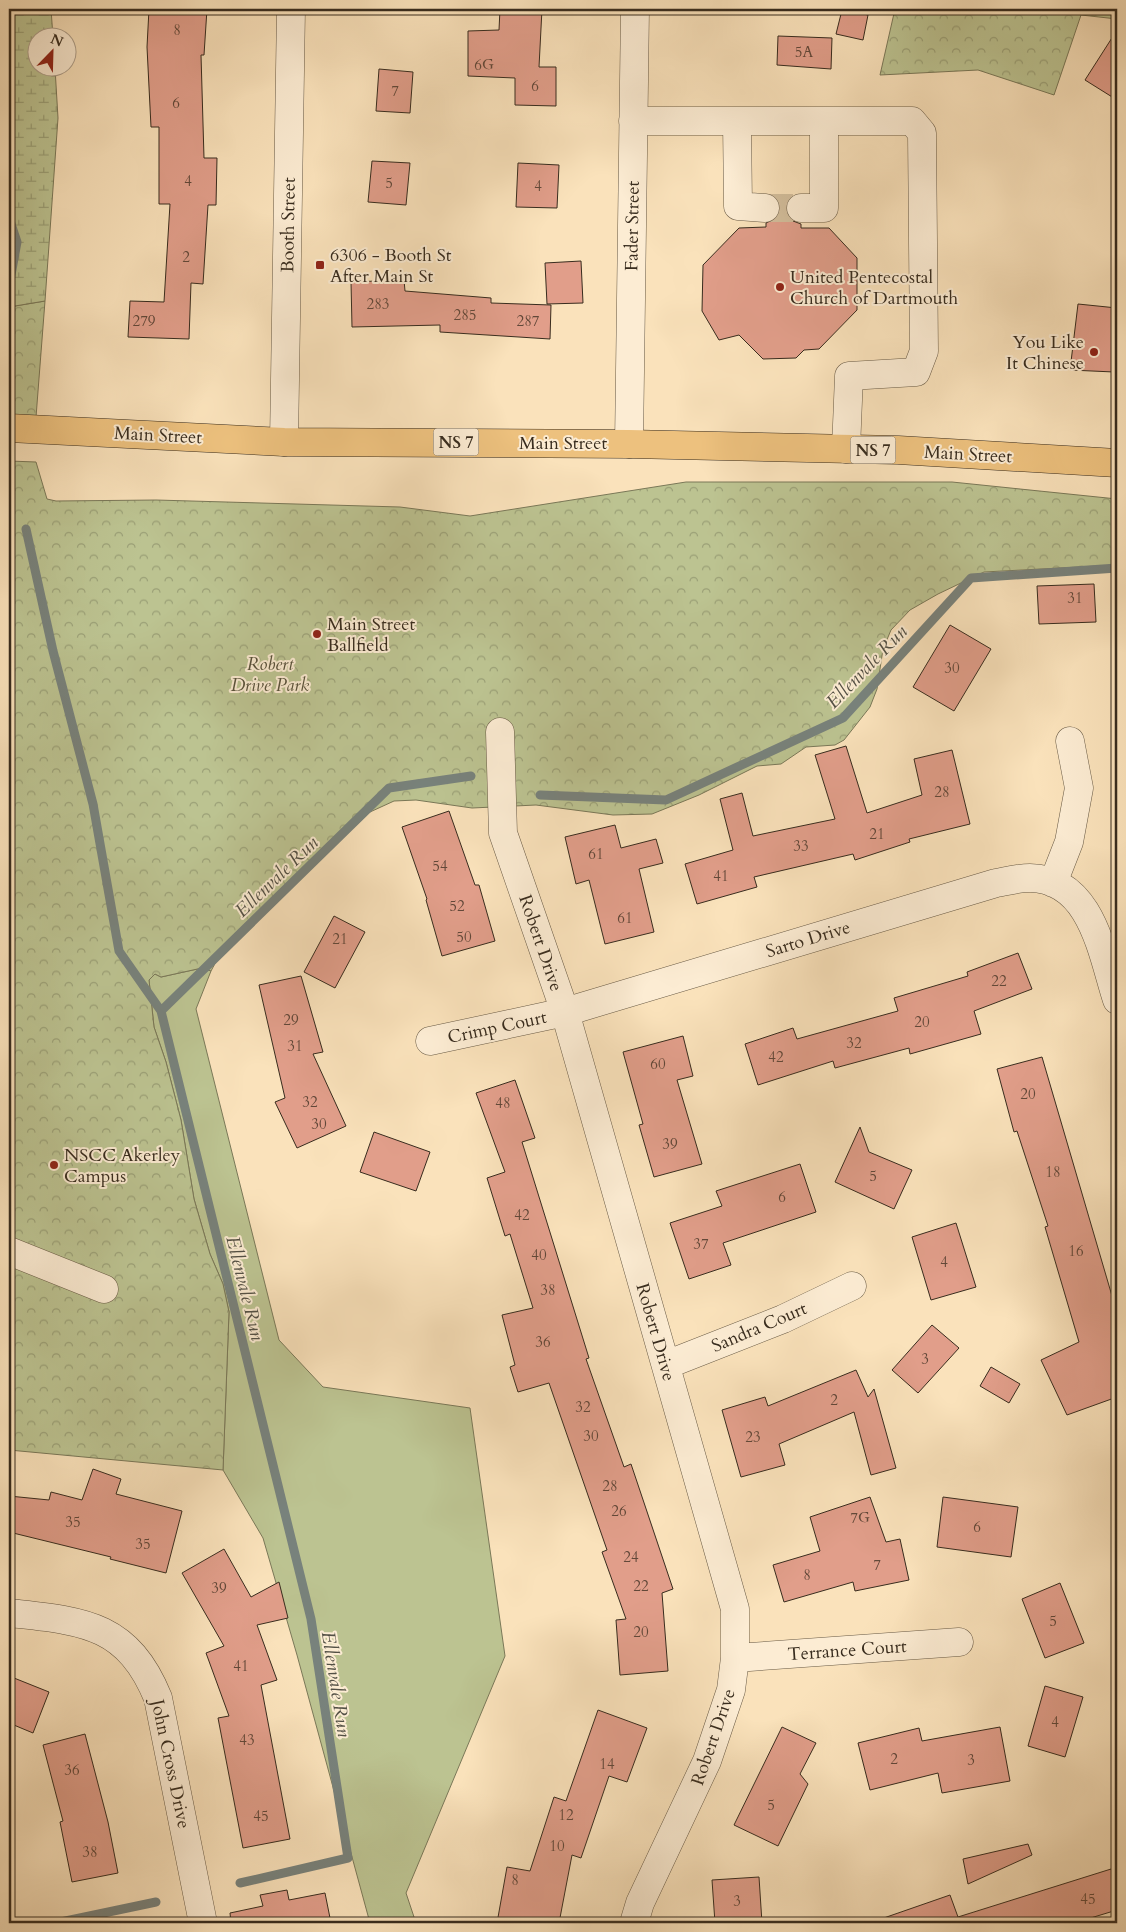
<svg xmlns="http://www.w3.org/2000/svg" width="1126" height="1932" viewBox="0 0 1126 1932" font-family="Cardo,serif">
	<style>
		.grass { fill: #bcc391; stroke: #7a7858 }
		.forest { fill: url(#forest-crowns); stroke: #7a7858 }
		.wetland { fill: url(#wetland-marsh); stroke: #7a7858 }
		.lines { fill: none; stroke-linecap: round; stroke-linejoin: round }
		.stream { stroke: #78827c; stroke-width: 9 }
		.building { fill: #e19e8a; stroke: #382c1e }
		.minor-tunnel { stroke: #d3be9c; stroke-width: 28; stroke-dasharray: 28 14; stroke-linecap: butt }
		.minor-casing { stroke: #685a45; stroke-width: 29 }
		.major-casing { stroke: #382c1e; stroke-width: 29 }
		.minor { stroke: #fcecd3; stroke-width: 28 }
		.major { stroke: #edc17e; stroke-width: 28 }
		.poi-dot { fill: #8f2418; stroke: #fcecd3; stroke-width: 2 }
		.labels { text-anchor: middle; stroke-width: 4; stroke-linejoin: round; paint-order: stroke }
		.number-label { font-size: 15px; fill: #624839 }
		.shield { fill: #fcecd3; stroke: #736654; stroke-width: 1 }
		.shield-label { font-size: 16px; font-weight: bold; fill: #382c1e }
		.street-label { font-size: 18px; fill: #382c1e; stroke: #fcecd3 }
		.poi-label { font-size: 18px; fill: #382c1e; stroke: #fcecd3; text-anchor: start }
		.park-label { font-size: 18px; font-style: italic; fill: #59523b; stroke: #fcecd3 }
		.water-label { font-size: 19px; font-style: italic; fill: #535045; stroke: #fcecd3 }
	</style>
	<defs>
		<pattern id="forest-crowns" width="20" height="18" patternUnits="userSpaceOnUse" patternTransform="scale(1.25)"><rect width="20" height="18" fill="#bcc391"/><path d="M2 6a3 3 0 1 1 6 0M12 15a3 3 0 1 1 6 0" fill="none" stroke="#9a9f76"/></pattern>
		<pattern id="wetland-marsh" width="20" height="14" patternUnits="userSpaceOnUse" patternTransform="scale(1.25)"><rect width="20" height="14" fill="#bcc391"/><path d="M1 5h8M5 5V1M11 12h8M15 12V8" fill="none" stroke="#9a9f76"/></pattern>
	</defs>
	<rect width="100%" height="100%" fill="#fae2bb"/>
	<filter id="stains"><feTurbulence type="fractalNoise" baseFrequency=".004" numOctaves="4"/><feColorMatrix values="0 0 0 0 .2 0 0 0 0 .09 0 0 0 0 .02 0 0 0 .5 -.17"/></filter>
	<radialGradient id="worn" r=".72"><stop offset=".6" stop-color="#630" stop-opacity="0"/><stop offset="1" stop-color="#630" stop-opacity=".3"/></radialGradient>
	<!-- grass -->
	<path class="grass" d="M202,968L211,971L196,1009L279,1340L323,1387L470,1408L505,1656L406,1893L416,1923H370L297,1655L263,1538L223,1470L229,1312L223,1284L210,1254L194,1199L181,1120L166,1062L154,1027L149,980L155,974L161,977Z"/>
	<!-- forest -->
	<path class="forest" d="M895,9H1117V19L1081,15L1054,95L978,70L880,75Z
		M45,301L35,430L9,428V307Z
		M9,461L36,462L47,499L56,501L156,500L400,507L470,516L686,482H952L1117,499V565L984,572L938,594L910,610L891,630L883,649L877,689L870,707L844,740L835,745L806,747L781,764L757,766L699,795L652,814L613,815L536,805L472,808L416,800L394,801L370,812L320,859L255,914L218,958L211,971L202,968L161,977L155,974L149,980L154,1027L166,1062L181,1120L194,1199L210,1254L223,1284L229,1312L223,1470L9,1450Z"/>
	<!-- wetland -->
	<path class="wetland" d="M9,9H51L53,37L38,38V68H55L58,118L45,301L9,307Z"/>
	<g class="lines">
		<!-- stream -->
		<path class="stream" d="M9,218L17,242L9,286
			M26,529L53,651L93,804L119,951L161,1011
			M540,795L666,800L843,718L971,578L1117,568
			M240,1883L348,1858L311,1619L161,1011L389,788L471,776
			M56,1923L156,1902"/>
	</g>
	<!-- building -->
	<path class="building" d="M149,9H207L204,55H201L204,158H217L216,205H208L203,284L191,283L189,339L128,337L130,301L164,302L170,204H159V127H151L147,47Z
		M500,9H542L539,67H556V106L515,105V78L468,76V31L499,30Z
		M842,10L868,15L863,40L836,34Z
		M1117,30V100L1085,80Z
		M778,36L832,38L831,69L777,65Z
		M379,69L413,72L410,113L376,111Z
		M372,161L410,163L406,205L368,202Z
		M518,163L559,165L557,208L516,207Z
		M776,198H790L785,208L787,215L793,221L801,224V228H829L857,258V310L819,349L804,350L796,358L763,359L739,335L719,340L702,311L703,265L739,228L766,227V223L778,217L781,209Z
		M581,261L583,303L547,304L545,263Z
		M404,280L405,291L491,298V303L551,305L550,339L440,332V325L352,327L351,282Z
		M1078,304L1117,308L1114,372L1070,370Z
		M1094,584L1096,622L1039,624L1037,586Z
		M950,625L991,649L954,711L913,687Z
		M846,746L867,813L922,795L914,759L952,750L970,824L909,839L910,842L855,860L853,854L754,877L757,887L697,904L685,864L733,850L720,799L742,793L753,836L835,819L815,755Z
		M449,811L475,885H479L495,941L442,956L426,900L427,899L402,827Z
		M615,825L621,848L656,839L663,863L639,869L654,932L605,944L589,880L576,884L565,837Z
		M334,916L365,932L335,988L304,972Z
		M1018,953L1032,989L974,1011L981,1034L910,1054L909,1048L835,1068L833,1061L758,1085L745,1044L793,1028L797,1039L898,1011L894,998L968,976L967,972Z
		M301,976L323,1052L313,1054L346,1126L297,1148L275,1102L285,1098L259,985Z
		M683,1036L693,1076L677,1080L702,1164L654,1177L639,1125L643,1124L623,1052Z
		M1042,1057L1117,1313V1397L1067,1415L1041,1360L1079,1342L1045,1227L1048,1226L1017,1131L1014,1132L997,1069Z
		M515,1080L535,1138L522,1142L580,1329L589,1358L586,1359L624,1467L631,1464L673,1589L662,1593L668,1671L620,1675L616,1620L626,1619L602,1552L607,1550L549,1383L518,1392L510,1367L515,1365L502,1315L533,1308L510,1234L505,1236L487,1178L505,1172L476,1093Z
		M860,1127L869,1152L912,1170L894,1209L835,1182Z
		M374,1132L430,1152L416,1191L360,1172Z
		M800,1164L816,1212L723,1243L731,1265L689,1279L670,1223L722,1206L716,1191Z
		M956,1223L976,1287L931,1300L912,1237Z
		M932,1325L959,1348L918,1393L892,1370Z
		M991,1367L1020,1384L1009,1403L980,1386Z
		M856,1370L868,1397L874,1389L896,1468L871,1475L854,1412L779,1444L785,1465L741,1477L722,1410L765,1397L768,1406Z
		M93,1469L121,1479L116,1494L182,1511L166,1573L110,1559L111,1557L9,1532V1496L49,1500L51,1492L82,1500Z
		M870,1497L886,1542L900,1539L909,1580L855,1591L853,1582L784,1602L773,1565L820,1551L810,1517Z
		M943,1497L1018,1507L1011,1557L937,1547Z
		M224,1549L251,1597L279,1582L288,1618L257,1625L277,1680L261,1685L290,1839L243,1848L218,1718L229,1716L206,1653L224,1646L182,1573Z
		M1060,1583L1084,1643L1045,1658L1022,1599Z
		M9,1676L49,1692L33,1733L9,1723Z
		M1045,1686L1083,1697L1065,1757L1028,1746Z
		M598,1710L647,1728L627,1782L609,1776L581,1858L572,1855L559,1923H497L507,1867L530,1871L554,1797L566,1801Z
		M782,1727L816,1743L800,1774L808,1784L778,1846L734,1825Z
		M1000,1727L1010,1781L942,1793L938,1773L870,1790L858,1743L919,1728L922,1741Z
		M85,1734L108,1822L118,1873L72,1882L60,1822L63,1821L43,1745Z
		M1028,1844L1032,1855L968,1884L963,1859Z
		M1111,1869L1117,1889V1910L1074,1923H879L878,1920L950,1895L958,1917Z
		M759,1877L762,1923H715L712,1880Z
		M287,1890L289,1900L325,1893L331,1923H231L230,1913L263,1906L260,1895Z"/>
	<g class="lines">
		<!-- minor-tunnel -->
		<path class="minor-tunnel" d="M765,208H801"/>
		<!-- minor casing -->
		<g class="minor-casing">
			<path id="minor" d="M633,121H912L922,133L924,351L916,372L849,376L846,449
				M737,121L738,206L765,208
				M801,208H824V121
				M284,442L291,9
				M629,444L635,9
				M500,732L503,833L565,1012L735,1609V1658L731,1690L707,1761L640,1903L634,1923
				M1053,883L1069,842L1079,788L1070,741
				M430,1041L565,1012L996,883C1007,881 1018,878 1030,878C1092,879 1102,954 1117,1000
				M9,1251L104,1289
				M666,1365L783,1319L852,1286
				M9,1613C81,1621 127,1622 158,1698L203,1923
				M735,1658L959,1642"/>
		</g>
		<!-- major casing -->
		<g class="major-casing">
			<path id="major" d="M9,428L284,442L629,444L898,450L1117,463"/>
		</g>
		<!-- minor -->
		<use href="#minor" class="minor"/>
		<!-- major -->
		<use href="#major" class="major"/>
	</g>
	<!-- markers -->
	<g class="poi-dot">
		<rect x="315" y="260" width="10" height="10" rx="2.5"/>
		<circle cx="780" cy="287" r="5"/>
		<circle cx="1094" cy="352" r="5"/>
		<circle cx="317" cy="634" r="5"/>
		<circle cx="54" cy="1165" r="5"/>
	</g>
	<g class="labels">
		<!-- number labels -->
		<g class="number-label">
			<text x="177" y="35">8</text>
			<text x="804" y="57">5A</text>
			<text x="484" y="70">6G</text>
			<text x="535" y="91">6</text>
			<text x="395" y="96">7</text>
			<text x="176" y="108">6</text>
			<text x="188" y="186">4</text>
			<text x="389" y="188">5</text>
			<text x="538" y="191">4</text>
			<text x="186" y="262">2</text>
			<text x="378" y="309">283</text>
			<text x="465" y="320">285</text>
			<text x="144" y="326">279</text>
			<text x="528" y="326">287</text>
			<text x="1075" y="603">31</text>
			<text x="952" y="673">30</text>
			<text x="942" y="797">28</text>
			<text x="877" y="839">21</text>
			<text x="801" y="851">33</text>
			<text x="596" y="859">61</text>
			<text x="440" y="871">54</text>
			<text x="721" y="881">41</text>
			<text x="457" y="911">52</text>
			<text x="625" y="923">61</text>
			<text x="464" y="942">50</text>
			<text x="340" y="944">21</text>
			<text x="999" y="986">22</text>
			<text x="291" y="1025">29</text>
			<text x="922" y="1027">20</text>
			<text x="854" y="1048">32</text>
			<text x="295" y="1051">31</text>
			<text x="776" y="1062">42</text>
			<text x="658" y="1069">60</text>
			<text x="1028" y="1099">20</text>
			<text x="310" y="1107">32</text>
			<text x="503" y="1108">48</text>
			<text x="319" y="1129">30</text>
			<text x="670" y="1149">39</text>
			<text x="1053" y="1177">18</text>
			<text x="873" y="1181">5</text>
			<text x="782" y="1202">6</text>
			<text x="522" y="1220">42</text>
			<text x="701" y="1249">37</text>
			<text x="1076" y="1256">16</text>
			<text x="539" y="1260">40</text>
			<text x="944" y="1267">4</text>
			<text x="548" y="1295">38</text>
			<text x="543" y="1347">36</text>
			<text x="925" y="1364">3</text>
			<text x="834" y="1405">2</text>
			<text x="583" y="1412">32</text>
			<text x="591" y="1441">30</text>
			<text x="753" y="1442">23</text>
			<text x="610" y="1491">28</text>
			<text x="619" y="1516">26</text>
			<text x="860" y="1523">7G</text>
			<text x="73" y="1527">35</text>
			<text x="977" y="1532">6</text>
			<text x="143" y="1549">35</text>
			<text x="631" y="1562">24</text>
			<text x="877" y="1570">7</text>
			<text x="807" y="1580">8</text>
			<text x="641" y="1591">22</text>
			<text x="219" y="1593">39</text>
			<text x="1053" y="1626">5</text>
			<text x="641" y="1637">20</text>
			<text x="241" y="1671">41</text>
			<text x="1055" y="1727">4</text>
			<text x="247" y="1745">43</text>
			<text x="894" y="1764">2</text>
			<text x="971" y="1765">3</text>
			<text x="607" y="1769">14</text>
			<text x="72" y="1775">36</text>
			<text x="771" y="1810">5</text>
			<text x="566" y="1820">12</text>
			<text x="261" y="1821">45</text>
			<text x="557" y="1851">10</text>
			<text x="90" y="1857">38</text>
			<text x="515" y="1885">8</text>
			<text x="1088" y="1904">45</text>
			<text x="737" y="1906">3</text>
		</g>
		<!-- shield labels -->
		<g class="shield">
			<rect x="433.5" y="428.5" width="45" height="27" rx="4"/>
			<rect x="850.5" y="436.5" width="45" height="27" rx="4"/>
		</g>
		<g class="shield-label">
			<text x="456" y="448">NS 7</text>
			<text x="873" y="456">NS 7</text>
		</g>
		<!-- street labels -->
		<g class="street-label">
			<text transform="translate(288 225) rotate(-89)" y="6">Booth Street</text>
			<text transform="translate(632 226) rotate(-89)" y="6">Fader Street</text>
			<text transform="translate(158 435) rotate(3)" y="6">Main Street</text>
			<text x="563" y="449">Main Street</text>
			<text transform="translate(968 454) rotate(3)" y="6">Main Street</text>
			<text transform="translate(808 939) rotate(-17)" y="6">Sarto Drive</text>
			<text transform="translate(541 943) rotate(71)" y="6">Robert Drive</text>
			<text transform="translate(497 1027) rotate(-12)" y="6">Crimp Court</text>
			<text transform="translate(759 1327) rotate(-23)" y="6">Sandra Court</text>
			<text transform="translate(656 1332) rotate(74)" y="6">Robert Drive</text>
			<text transform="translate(847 1650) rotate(-4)" y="6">Terrance Court</text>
			<text transform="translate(713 1737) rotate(-71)" y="6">Robert Drive</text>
			<text transform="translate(171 1764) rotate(78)" y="6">John Cross Drive</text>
		</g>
		<!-- poi labels -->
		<g class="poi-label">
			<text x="330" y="261">6306 - Booth St<tspan x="330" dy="21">After Main St</tspan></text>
			<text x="790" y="283">United Pentecostal<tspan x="790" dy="21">Church of Dartmouth</tspan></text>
			<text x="1084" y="348" text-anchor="end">You Like<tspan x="1084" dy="21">It Chinese</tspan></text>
			<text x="327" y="630">Main Street<tspan x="327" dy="21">Ballfield</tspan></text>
			<text x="64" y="1161">NSCC Akerley<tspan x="64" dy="21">Campus</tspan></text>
		</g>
		<!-- park labels -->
		<g class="park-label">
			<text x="270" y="670">Robert<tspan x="270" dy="21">Drive Park</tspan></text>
		</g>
		<!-- water labels -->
		<g class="water-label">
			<text transform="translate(866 666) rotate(-46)" y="7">Ellenvale Run</text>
			<text transform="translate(276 876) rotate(-44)" y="7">Ellenvale Run</text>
			<text transform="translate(246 1288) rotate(76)" y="7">Ellenvale Run</text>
			<text transform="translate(337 1684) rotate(81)" y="7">Ellenvale Run</text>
		</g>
	</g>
	<!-- margin -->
	<rect width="1126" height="1932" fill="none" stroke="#fae2bb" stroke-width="30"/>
	<rect x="10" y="10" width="1106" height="1912" fill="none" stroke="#382c1e" stroke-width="2.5"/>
	<rect x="15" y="15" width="1096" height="1902" fill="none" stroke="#382c1e"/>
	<!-- north arrow -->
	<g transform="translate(52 52) rotate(23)"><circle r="24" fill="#fcecd3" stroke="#ae9f8b"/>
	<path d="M0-4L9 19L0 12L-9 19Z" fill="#8f2418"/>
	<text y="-8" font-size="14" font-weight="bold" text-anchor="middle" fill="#382c1e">N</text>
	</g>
	<rect width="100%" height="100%" filter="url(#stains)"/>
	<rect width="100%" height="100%" fill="url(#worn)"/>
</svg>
